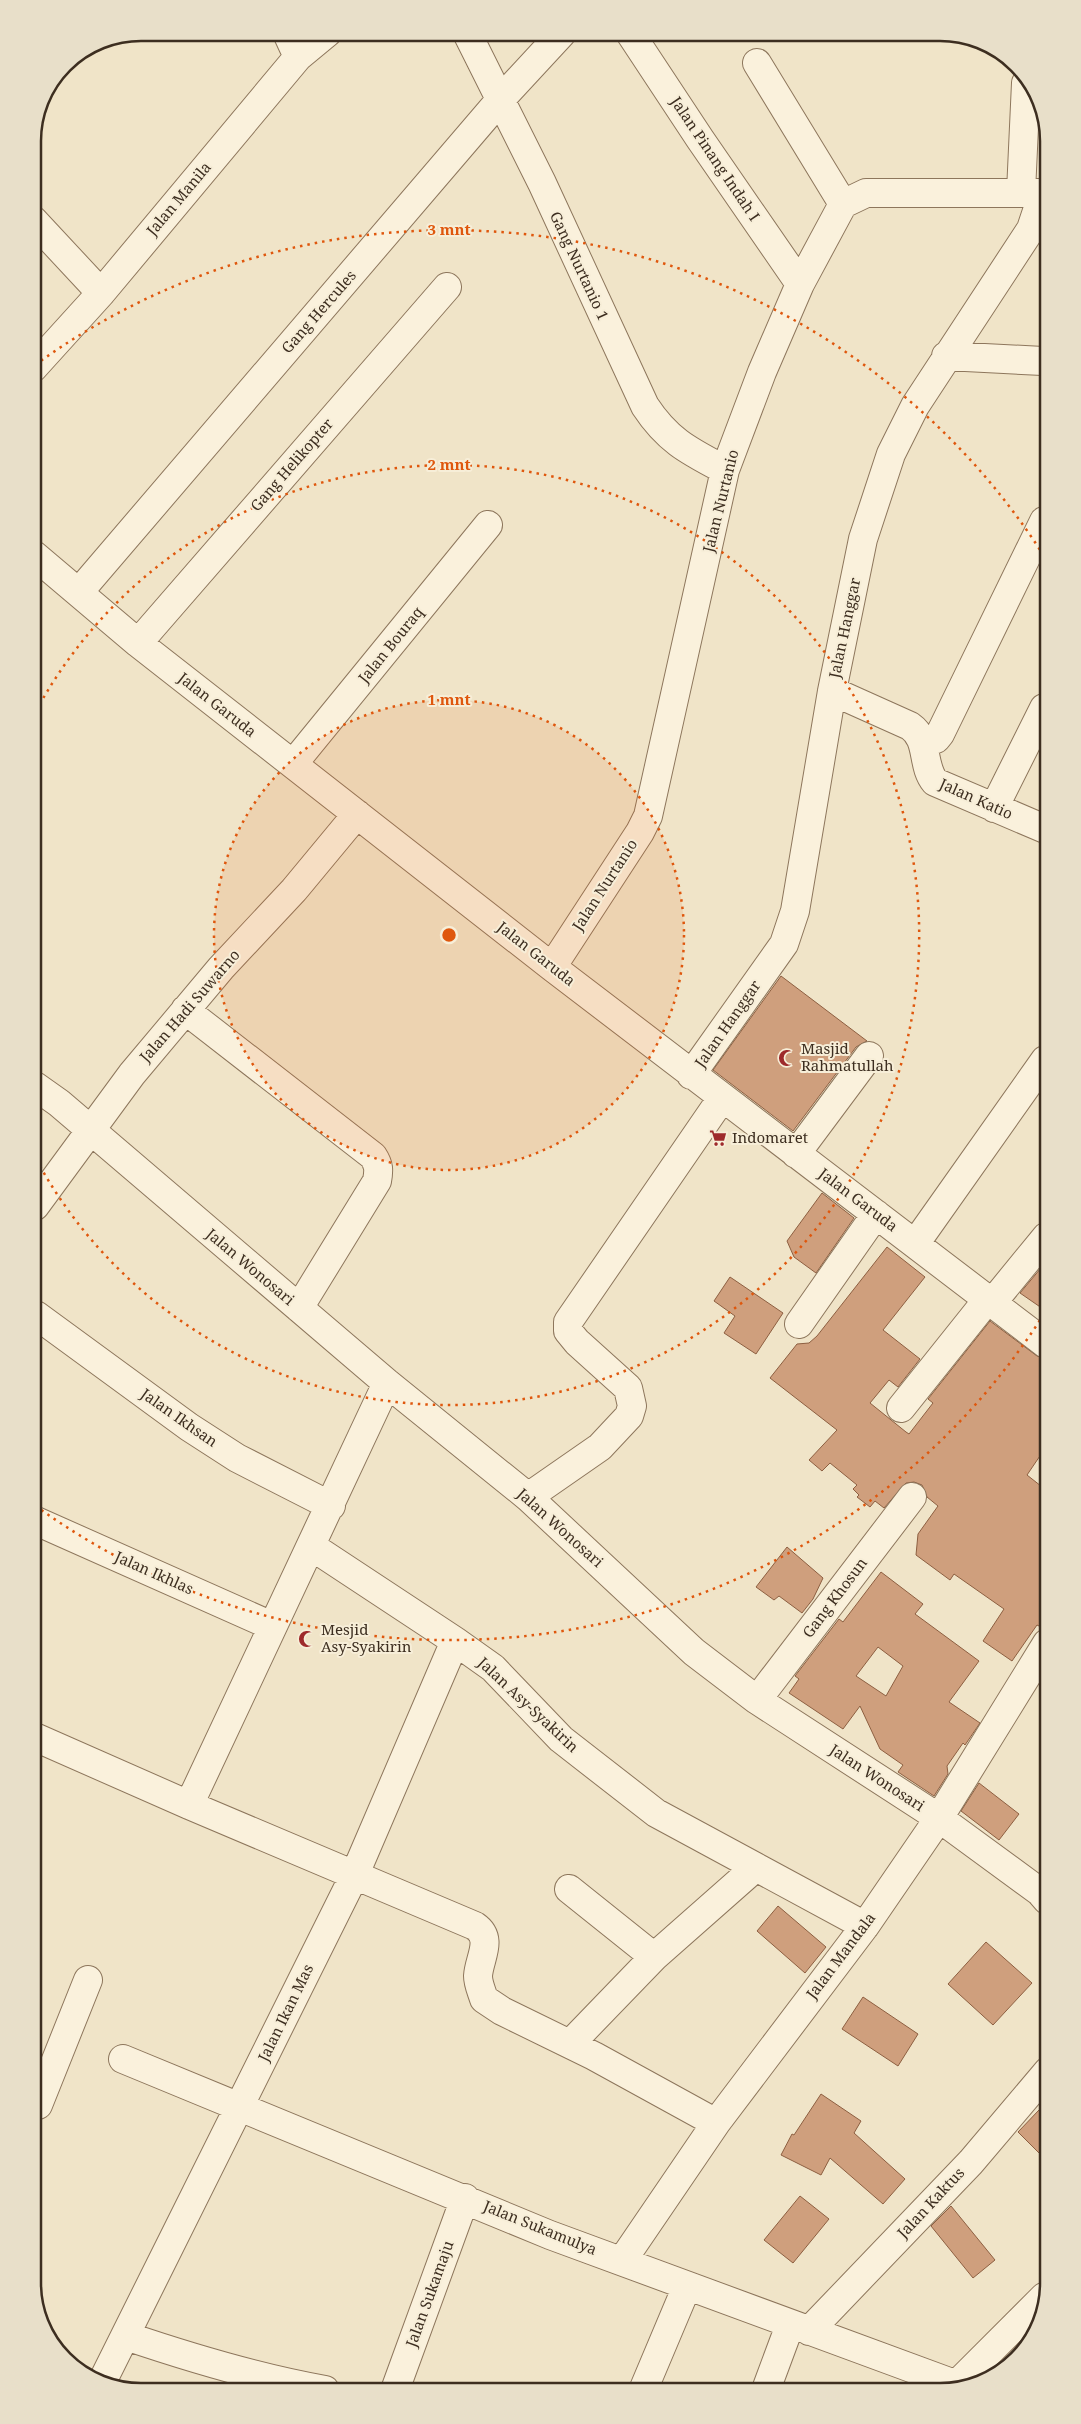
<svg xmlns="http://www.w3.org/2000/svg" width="1081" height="2424" viewBox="0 0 1081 2424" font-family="'Noto Serif',serif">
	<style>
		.building { fill: #cf9f7d; stroke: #8d5f41; fill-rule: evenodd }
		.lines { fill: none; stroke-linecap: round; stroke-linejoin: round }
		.minor-casing { stroke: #8d765c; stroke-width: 30 }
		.minor { stroke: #faf1dc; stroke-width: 28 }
		.ring { fill: none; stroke: #df570d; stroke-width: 2.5; stroke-dasharray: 2.5 5 }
		.labels { text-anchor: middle; stroke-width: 4; stroke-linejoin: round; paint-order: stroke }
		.street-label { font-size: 15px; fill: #3d2e20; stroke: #f7eed8 }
		.poi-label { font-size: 15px; fill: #3d2e20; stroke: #f7eed8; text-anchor: start }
		.rim { fill: none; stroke: #3d2e20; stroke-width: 2.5 }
		.centre { fill: #df570d; stroke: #f7eed8; stroke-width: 2.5 }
		.ring-label { font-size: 15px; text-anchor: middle; font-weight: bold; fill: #df570d; stroke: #f7eed8; stroke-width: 4; stroke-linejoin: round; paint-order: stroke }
	</style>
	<rect width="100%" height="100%" fill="#f0e4c8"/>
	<!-- building -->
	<path class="building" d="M781,976L867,1041L856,1047L793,1131L713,1070Z
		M822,1193L854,1218L816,1273L794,1257L787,1241Z
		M887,1247L925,1277L883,1330L920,1359L898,1387L889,1380L870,1403L906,1432L909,1434L933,1403L928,1399L990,1321L1037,1356L1046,1359V1447L1027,1475L1046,1490L1047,1627L1043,1628L1037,1625L1012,1661L983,1641L1004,1609L954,1574L950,1580L916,1555L918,1534L938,1506L927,1497L922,1485L914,1482L906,1483L884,1508L875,1501L870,1507L857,1497L859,1495L853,1489L857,1485L830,1463L822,1471L809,1460L837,1430L770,1378L797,1344L809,1343L817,1336Z
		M1046,1262V1311L1020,1293Z
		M730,1277L783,1313L756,1354L724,1333L735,1316L714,1301Z
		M787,1547L823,1578L813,1599L802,1613L779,1596L774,1600L756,1587Z
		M881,1572L923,1604L915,1614L979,1661L949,1702L980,1723L965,1745L963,1743L947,1766L948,1774L934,1796L898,1772L903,1765L880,1749L860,1706L843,1729L789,1693L799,1679L795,1676L839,1619L843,1622ZM878,1647L903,1666L886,1696L856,1676Z
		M979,1783L1019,1814L999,1840L961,1811Z
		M778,1906L826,1947L805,1973L757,1931Z
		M986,1942L1032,1983L993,2025L948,1984Z
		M863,1997L918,2034L898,2066L842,2029Z
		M821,2094L861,2121L854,2133L905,2179L883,2204L830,2158L821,2175L781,2155L792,2134L794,2135Z
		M1039,2110L1048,2119V2162L1018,2132Z
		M800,2196L829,2219L793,2263L764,2240Z
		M951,2206L995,2260L973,2278L931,2226Z"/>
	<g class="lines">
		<!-- minor casing -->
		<g class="minor-casing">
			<path id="minor" d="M287,33L298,57
				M467,33L542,183L645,406C668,441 689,451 725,470
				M630,33L700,139L800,284
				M757,63L843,204
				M1021,192L1026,83
				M33,220L101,293
				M946,356L1043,361
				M33,368L101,293L298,57L327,33
				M34,555L138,643L552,967L1046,1344
				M79,592L500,100L562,33
				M138,643L447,287
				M832,691L910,726C930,740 921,765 935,782L1045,829
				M923,742L936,739L940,734L1044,521
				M293,764L488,525
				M994,808L1044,708
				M552,967L640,832L648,816L725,470L762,372L800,284L843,204L866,193H1043
				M185,1010L373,1156C379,1165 379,1170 377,1181L299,1308
				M691,1075L784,944L795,911L832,691L863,539L891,454L915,406L1031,229L1043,193
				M35,1086L59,1103L387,1383L528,1497L694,1652L757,1700L939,1818L1040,1892L1047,1900
				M796,1154L869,1056
				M35,1206L132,1074L221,968L294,890L357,814
				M915,1244L1045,1060
				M992,1303L1046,1237
				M36,1315L189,1427L237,1458L331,1506
				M799,1324L876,1214
				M901,1408L988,1299
				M528,1497L600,1447L629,1416L632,1406L628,1388L577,1342L568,1331V1322L722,1098
				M36,1521L272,1626
				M311,1546L455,1641L493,1668L561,1739L656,1813L865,1926
				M757,1700L912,1497
				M37,1738L189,1805L475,1926C494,1939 479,1958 478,1976C478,1984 482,1992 484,1999L502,2011L594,2056L716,2123
				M189,1805L387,1383
				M569,1889L654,1957
				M570,2044L654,1957L756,1867
				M123,2059L550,2235L960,2386
				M38,2105L88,1980
				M622,2261L716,2123L865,1926L939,1818L1047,1643
				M809,2331L971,2162L1048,2071
				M126,2336C191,2358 257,2378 325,2390
				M103,2380L355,1874L455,1641
				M955,2386L1044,2297
				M767,2387L790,2325
				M644,2388L687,2286
				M395,2390L465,2198"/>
		</g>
		<!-- minor -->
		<use href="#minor" class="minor"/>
	</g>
	<!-- distance rings -->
	<circle cx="449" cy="935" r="235" fill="#df570d" fill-opacity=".12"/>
	<g class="ring">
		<circle cx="449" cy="935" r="235"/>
		<path d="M36 711A470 470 0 1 1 36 1159"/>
		<path d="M1044 1314A705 705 0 0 1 40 1509M35 365A705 705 0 0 1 1044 556"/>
	</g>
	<!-- icons -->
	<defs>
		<g id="mosque-bare" transform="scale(1.35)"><path d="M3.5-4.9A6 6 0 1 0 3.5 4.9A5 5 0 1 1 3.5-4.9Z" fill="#9e2a2b" stroke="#f7eed8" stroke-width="2.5" paint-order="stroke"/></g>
		<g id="supermarket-bare" transform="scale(1.35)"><path d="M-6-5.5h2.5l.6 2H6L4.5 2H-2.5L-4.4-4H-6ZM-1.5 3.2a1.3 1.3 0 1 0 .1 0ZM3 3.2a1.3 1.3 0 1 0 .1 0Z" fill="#9e2a2b" stroke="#f7eed8" stroke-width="2.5" paint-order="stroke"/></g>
	</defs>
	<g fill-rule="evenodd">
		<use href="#mosque-bare" x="787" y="1058"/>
		<use href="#supermarket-bare" x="718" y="1138"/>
		<use href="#mosque-bare" x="307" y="1639"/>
	</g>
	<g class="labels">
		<!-- street labels -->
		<g class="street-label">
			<text transform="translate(715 159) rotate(56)" y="5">Jalan Pinang Indah I</text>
			<text transform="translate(179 199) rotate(-50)" y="5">Jalan Manila</text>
			<text transform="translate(579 266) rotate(65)" y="5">Gang Nurtanio 1</text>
			<text transform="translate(319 312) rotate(-49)" y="5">Gang Hercules</text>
			<text transform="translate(292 465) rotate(-49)" y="5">Gang Helikopter</text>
			<text transform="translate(721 501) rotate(-76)" y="5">Jalan Nurtanio</text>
			<text transform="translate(845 628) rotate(-78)" y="5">Jalan Hanggar</text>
			<text transform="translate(391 645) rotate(-51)" y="5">Jalan Bouraq</text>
			<text transform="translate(217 705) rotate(38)" y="5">Jalan Garuda</text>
			<text transform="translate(976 799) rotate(24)" y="5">Jalan Katio</text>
			<text transform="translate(605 885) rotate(-57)" y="5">Jalan Nurtanio</text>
			<text transform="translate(536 954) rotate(38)" y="5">Jalan Garuda</text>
			<text transform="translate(190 1006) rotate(-49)" y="5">Jalan Hadi Suwarno</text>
			<text transform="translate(728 1024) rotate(-55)" y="5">Jalan Hanggar</text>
			<text transform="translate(858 1200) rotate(37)" y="5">Jalan Garuda</text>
			<text transform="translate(250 1267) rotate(40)" y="5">Jalan Wonosari</text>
			<text transform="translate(179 1418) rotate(35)" y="5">Jalan Ikhsan</text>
			<text transform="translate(560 1528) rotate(42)" y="5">Jalan Wonosari</text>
			<text transform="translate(154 1573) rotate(24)" y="5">Jalan Ikhlas</text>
			<text transform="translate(835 1598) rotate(-53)" y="5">Gang Khosun</text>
			<text transform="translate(528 1705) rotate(43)" y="5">Jalan Asy-Syakirin</text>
			<text transform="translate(877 1778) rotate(33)" y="5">Jalan Wonosari</text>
			<text transform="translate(841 1956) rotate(-53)" y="5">Jalan Mandala</text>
			<text transform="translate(286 2013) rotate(-64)" y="5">Jalan Ikan Mas</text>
			<text transform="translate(931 2203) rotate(-47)" y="5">Jalan Kaktus</text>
			<text transform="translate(540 2228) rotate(22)" y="5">Jalan Sukamulya</text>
			<text transform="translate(430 2294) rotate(-70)" y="5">Jalan Sukamaju</text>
		</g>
		<!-- poi labels -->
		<g class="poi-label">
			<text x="801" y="1054">Masjid<tspan x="801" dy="17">Rahmatullah</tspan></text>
			<text x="732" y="1143">Indomaret</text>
			<text x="321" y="1635">Mesjid<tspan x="321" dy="17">Asy-Syakirin</tspan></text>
		</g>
	</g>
	<!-- crop -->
	<path d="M0 0H1081V2424H0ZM141 41H940A100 100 0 0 1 1040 141V2283A100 100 0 0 1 940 2383H141A100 100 0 0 1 41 2283V141A100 100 0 0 1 141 41Z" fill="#e8dfc9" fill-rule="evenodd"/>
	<path class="rim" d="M141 41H940A100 100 0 0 1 1040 141V2283A100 100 0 0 1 940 2383H141A100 100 0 0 1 41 2283V141A100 100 0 0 1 141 41Z"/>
	<circle cx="449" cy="935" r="8" class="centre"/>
	<g class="ring-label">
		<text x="449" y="235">3 mnt</text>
		<text x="449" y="470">2 mnt</text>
		<text x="449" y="705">1 mnt</text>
	</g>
</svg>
